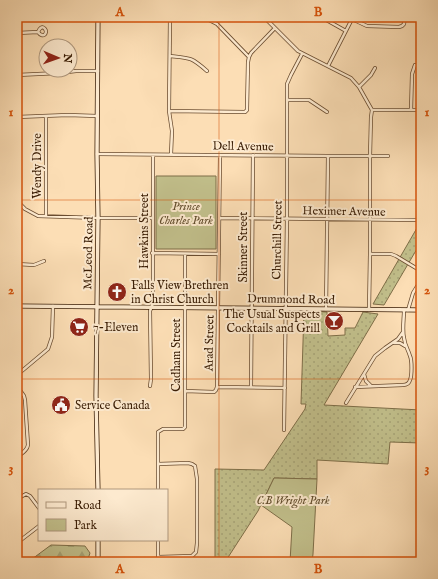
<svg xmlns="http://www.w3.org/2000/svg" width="438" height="579" viewBox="0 0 438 579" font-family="'IM FELL English',serif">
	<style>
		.grass { fill: url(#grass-dots); stroke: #7e6e48 }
		.forest { fill: url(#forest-firs); stroke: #7e6e48 }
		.park { fill: #c2c08c; stroke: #7e6e48 }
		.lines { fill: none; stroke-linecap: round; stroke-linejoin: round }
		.street-casing { stroke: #6a4c30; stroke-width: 4 }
		.secondary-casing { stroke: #391c04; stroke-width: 5 }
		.street { stroke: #fdeacf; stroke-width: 2.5 }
		.secondary { stroke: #fdeacf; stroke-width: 3.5 }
		.grid { fill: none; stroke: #d6530b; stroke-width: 1; stroke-opacity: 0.55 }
		.labels { text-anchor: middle; stroke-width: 4; stroke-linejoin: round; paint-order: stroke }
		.street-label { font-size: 12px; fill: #391c04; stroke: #fdeacf }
		.park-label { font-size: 12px; font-style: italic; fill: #624d2d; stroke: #fdeacf }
		.poi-label { font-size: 12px; fill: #391c04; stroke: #fdeacf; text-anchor: start }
		.neatline { fill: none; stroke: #d6530b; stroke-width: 1.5 }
		.grid-label { font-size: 13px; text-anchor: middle; font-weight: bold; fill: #d6530b }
	</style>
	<defs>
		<pattern id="grass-dots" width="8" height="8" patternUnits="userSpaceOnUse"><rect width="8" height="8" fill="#c2c08c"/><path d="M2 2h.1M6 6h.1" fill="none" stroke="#a7a477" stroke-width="1.8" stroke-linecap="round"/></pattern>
		<pattern id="forest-firs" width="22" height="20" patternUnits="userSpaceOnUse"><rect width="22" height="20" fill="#c2c08c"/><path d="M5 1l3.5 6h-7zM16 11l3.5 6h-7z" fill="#a7a477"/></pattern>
	</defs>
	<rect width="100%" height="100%" fill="#fcdeb5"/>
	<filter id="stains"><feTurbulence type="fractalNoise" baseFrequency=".005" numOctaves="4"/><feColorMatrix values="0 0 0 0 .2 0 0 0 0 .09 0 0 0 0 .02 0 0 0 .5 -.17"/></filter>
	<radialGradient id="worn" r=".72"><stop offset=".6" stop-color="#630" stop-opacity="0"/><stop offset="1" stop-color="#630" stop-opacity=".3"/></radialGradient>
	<!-- grass -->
	<path class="grass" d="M421,221V242L384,305L373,304Z
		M304,311L327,312L328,336L345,335V328H355L363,312L378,314L324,405L421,410V443L390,442L388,464L317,460V479L274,478L258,511L225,562H213L215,559V469L264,470L305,409L306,404H301Z"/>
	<!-- forest -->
	<path class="forest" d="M51,545L85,546L90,553L87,562H28Z"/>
	<!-- park -->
	<path class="park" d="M156,176H216V249H156Z
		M274,478L317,479L313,554L312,562H290L292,527L261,505Z"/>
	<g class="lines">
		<!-- street casing -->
		<g class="street-casing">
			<path id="street" d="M170,17L169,111L172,131L171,154
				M264,17L298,51L351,78L359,87L372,110
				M321,17L346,31
				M170,18H204L211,21L217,24L249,57
				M352,19L367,26L399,27L402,26L404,24L405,17
				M17,33L38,32C43,39 48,33 45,29C42,25 39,29 38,32
				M170,56C190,58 191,57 207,71
				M328,66L353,17
				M17,75L59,73L76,71H98
				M359,87L371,75L375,68
				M287,100H309L327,112
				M372,110H421
				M411,110L412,74L415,65
				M169,111L245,112L247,110V108L248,62L249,57L251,53L275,28
				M17,117L68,115L97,116
				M97,154L328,156H388
				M17,201L25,209L38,216L98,218H152
				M46,216V116
				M219,218L421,220
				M152,253L219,254
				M370,254H391L396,256L421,271
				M17,264L34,265L44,261
				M326,309L328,156
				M369,310L370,254V156L371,117L372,110
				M408,310L413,293L421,280
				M394,343H400L405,346
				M364,374L366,381L371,386
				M17,375L48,349L52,337L53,306
				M17,386L24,396L25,400L28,445C27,451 22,453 17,457
				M150,386L151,379L150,311L153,303V155
				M217,387L220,155
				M217,387L285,388
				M251,387L253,155
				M355,387L403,385C406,385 409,384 410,380C412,376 412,360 410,356C408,349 405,346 404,338C402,329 404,319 404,310
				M185,391L214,392L216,390L217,387
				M346,403L375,356L385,348L398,339L403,332
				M284,430L287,219V84L291,75L302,54
				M158,464L188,463L192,464L195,466L197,479V543L196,552L192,556L158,557
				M158,490V432L163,429H183L185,427V254
				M17,499L26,494L30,496L39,508
				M17,543L39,526
				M158,562V540"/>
		</g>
		<!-- secondary casing -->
		<g class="secondary-casing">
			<path id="secondary" d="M98,17L97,154L98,218L96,396L98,490
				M17,306L421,310
				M98,562V540"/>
		</g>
		<!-- street -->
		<use href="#street" class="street"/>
		<!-- secondary -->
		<use href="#secondary" class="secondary"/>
	</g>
	<!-- grid -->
	<path class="grid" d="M219,17V562M17,200H421M17,379H421"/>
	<!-- icons -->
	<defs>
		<g id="church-disc" transform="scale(1)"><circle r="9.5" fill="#8f2418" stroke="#fdeacf"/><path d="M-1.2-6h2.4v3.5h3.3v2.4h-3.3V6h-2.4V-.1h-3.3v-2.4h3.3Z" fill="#fff"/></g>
		<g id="bar-disc" transform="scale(1)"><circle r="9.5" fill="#8f2418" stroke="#fdeacf"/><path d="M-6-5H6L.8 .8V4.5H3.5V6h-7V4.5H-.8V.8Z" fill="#fff"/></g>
		<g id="supermarket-disc" transform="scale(1)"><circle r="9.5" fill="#8f2418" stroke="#fdeacf"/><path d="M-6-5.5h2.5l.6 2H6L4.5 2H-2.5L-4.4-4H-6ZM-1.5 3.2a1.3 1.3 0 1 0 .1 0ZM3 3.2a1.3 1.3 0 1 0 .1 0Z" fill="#fff"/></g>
		<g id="civic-disc" transform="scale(1)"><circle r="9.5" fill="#8f2418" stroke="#fdeacf"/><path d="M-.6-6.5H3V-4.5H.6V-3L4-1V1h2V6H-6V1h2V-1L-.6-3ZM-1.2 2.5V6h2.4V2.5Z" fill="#fff"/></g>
	</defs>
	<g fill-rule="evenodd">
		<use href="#church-disc" x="117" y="292"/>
		<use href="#bar-disc" x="334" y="321"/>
		<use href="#supermarket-disc" x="79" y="327"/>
		<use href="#civic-disc" x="61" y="405"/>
	</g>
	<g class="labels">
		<!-- street labels -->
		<g class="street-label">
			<text transform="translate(243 146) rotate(1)" y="4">Dell Avenue</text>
			<text transform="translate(37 166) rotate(-90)" y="4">Wendy Drive</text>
			<text transform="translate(344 211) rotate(1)" y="4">Heximer Avenue</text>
			<text transform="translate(144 231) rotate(-90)" y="4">Hawkins Street</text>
			<text transform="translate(277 240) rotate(-89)" y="4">Churchill Street</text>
			<text transform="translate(243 247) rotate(-90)" y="4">Skinner Street</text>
			<text transform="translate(88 253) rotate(-89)" y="4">McLeod Road</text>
			<text transform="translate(291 299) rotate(1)" y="4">Drummond Road</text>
			<text transform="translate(209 343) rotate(-89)" y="4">Arad Street</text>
			<text transform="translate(176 355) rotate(-90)" y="4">Cadham Street</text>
		</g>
		<!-- park labels -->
		<g class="park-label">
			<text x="186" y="210">Prince<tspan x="186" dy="14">Charles Park</tspan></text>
			<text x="293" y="504">C.B Wright Park</text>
		</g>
		<!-- poi labels -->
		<g class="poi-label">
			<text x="131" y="289">Falls View Brethren<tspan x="131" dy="14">in Christ Church</tspan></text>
			<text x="320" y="318" text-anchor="end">The Usual Suspects<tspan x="320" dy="14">Cocktails and Grill</tspan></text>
			<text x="93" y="331">7-Eleven</text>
			<text x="75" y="409">Service Canada</text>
		</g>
	</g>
	<!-- margin -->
	<rect width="438" height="579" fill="none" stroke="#fcdeb5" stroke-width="44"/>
	<!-- legend -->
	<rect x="38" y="489" width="130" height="52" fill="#fdeacf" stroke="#af987e"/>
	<rect x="46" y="502" width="20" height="6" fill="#fdeacf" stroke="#af987e"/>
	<text x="74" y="509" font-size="12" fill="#391c04">Road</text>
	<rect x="46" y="519" width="20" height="12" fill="#c2c08c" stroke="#af987e"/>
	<text x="74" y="529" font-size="12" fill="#391c04">Park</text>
	<!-- north arrow -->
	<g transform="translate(58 58) rotate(92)"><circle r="19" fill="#fdeacf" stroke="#af987e"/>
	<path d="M0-3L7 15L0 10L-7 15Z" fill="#8f2418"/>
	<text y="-6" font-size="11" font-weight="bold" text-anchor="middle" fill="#391c04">N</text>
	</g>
	<rect x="22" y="22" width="394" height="535" class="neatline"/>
	<g class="grid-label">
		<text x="120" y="16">A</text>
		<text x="318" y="16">B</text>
		<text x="11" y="116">1</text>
		<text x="427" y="116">1</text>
		<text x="11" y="294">2</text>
		<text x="427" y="294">2</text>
		<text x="11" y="472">3</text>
		<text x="427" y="472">3</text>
		<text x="120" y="573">A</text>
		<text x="318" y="573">B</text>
	</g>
	<rect width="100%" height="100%" filter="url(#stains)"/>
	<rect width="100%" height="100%" fill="url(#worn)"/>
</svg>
